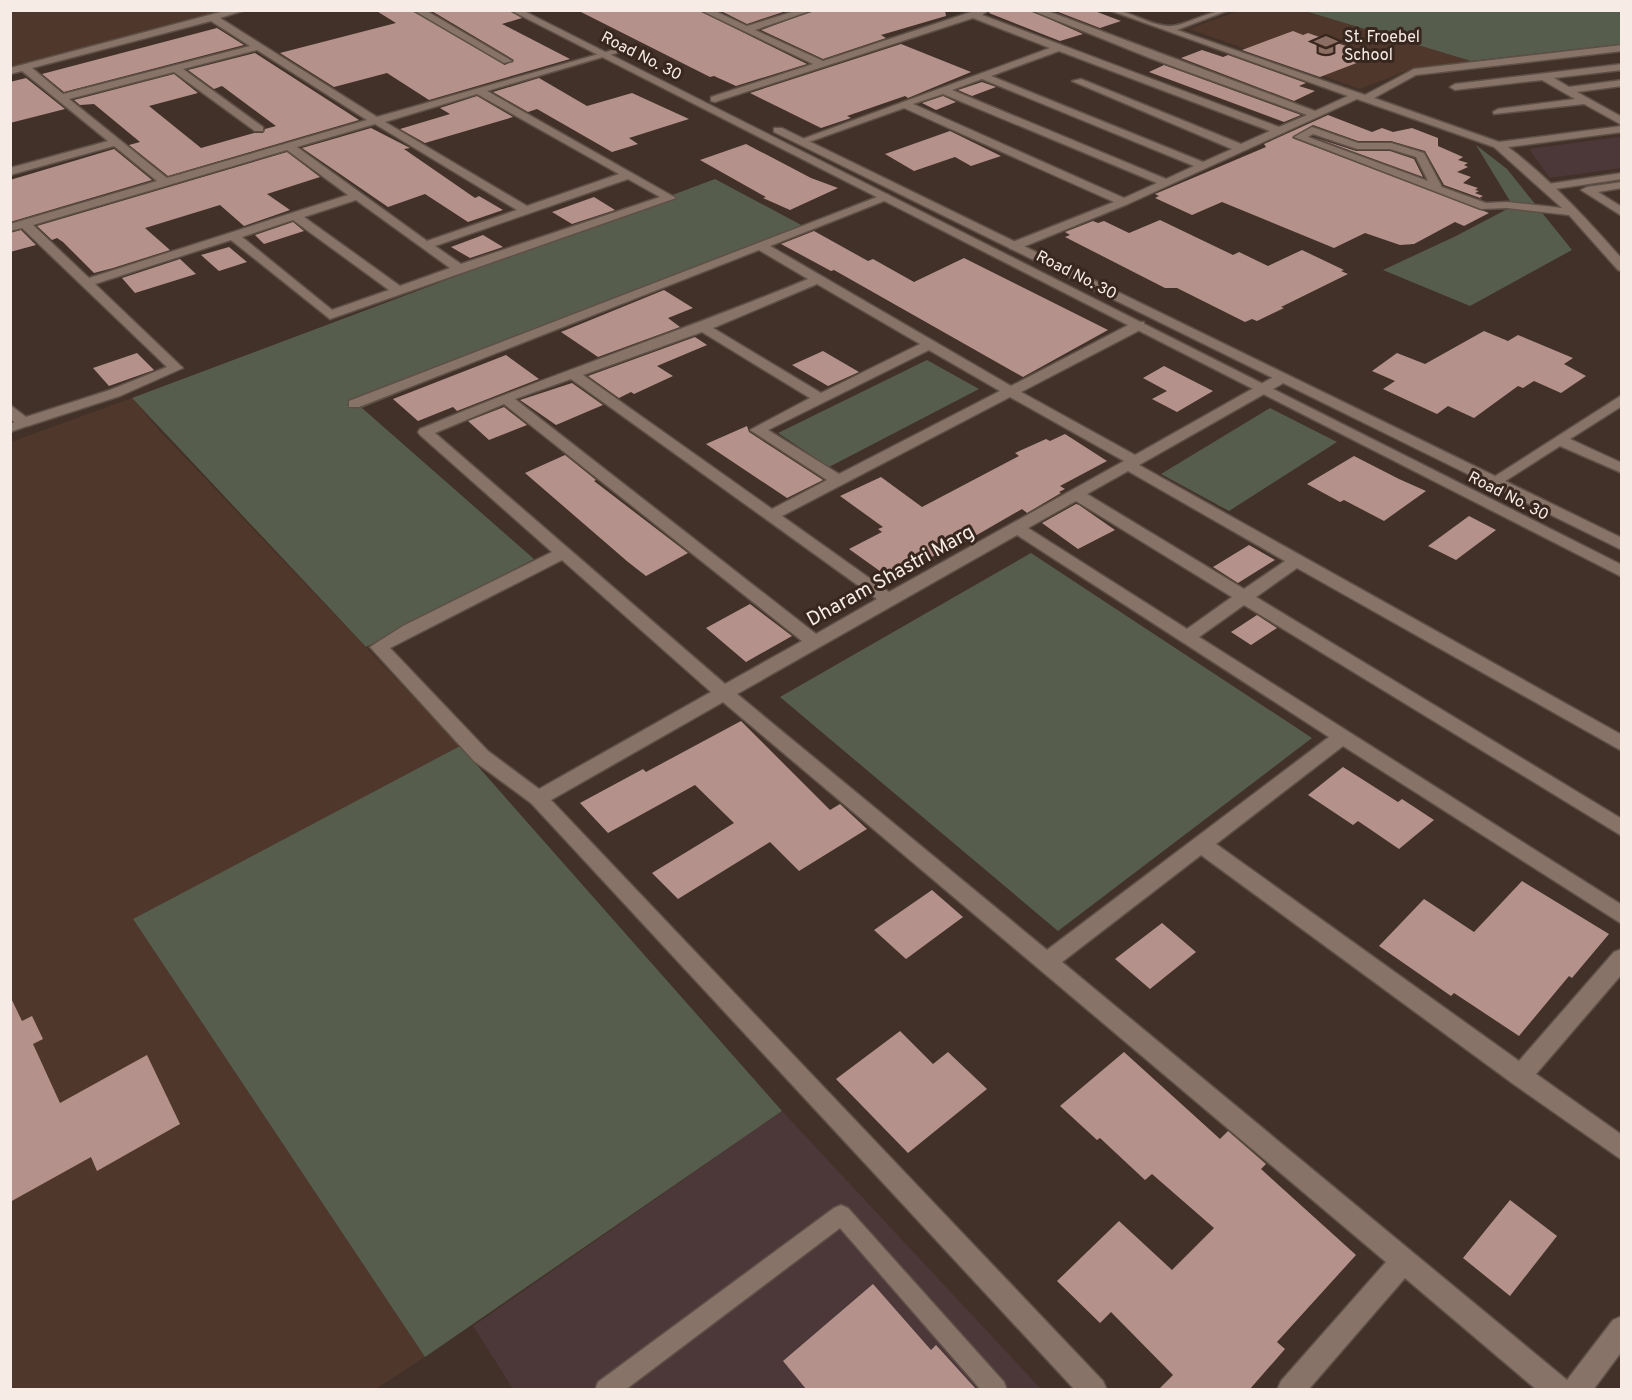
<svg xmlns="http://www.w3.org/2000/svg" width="1632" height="1400" viewBox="0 0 1632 1400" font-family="Overpass,sans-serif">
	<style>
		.commercial { fill: #4c3739 }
		.built { fill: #4f372b }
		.green { fill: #575d4c }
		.building { fill: #b4928b }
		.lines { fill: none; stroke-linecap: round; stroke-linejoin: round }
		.lane-casing { stroke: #5e5047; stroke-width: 3 }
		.street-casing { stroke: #5e5047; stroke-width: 3 }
		.secondary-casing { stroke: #5e5047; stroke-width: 3 }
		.lane { fill: #877368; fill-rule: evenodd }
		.street { fill: #877368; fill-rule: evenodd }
		.secondary { fill: #877368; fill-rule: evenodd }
		.labels { text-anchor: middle; stroke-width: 6; stroke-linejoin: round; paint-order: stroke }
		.far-poi-label { font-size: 16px; fill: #f6ebe5; stroke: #38271e; text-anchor: start }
		.far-street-label { font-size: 16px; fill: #f6ebe5; stroke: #38271e }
		.street-label { font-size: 20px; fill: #f6ebe5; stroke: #38271e }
	</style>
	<rect width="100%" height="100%" fill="#423128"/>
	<!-- commercial -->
	<path class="commercial" d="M1618,137L1621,138V168L1550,178L1529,149Z
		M782,1111L1041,1389H513L473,1326Z"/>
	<!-- built -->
	<path class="built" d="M11,11H235L11,67Z
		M1238,11H1305L1471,61L1406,71L1360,89L1189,29Z
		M132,398L160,431L460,746L133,919L425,1357L376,1389L11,1390V442Z"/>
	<!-- green -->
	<path class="green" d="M1305,11H1621V44L1471,61Z
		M1476,145L1507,169L1572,250L1470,306L1383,270L1456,236L1513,206Z
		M715,179L805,227L362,408L534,559L366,647L132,398Z
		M927,360L979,389L829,467L778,433Z
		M1270,408L1337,442L1229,511L1161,474Z
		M1031,553L1312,738L1058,931L780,697Z
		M460,746L782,1111L425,1357L133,919Z"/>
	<!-- building -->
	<path class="building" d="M375,10H411L505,65L514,60L430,10H508L522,18L502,24L570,59L429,100L387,73L334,87L280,53L396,23Z
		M577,10H698L807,64L736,86L714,76L710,77Z
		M719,10H789L747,24Z
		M815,10H945L946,16L881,35L886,38L823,59L761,30Z
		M991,10H1029L1083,34L1060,41L989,13Z
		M1053,10H1092L1121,21L1100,28Z
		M217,28L244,45L64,92L42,74Z
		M1293,31L1303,35L1308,33L1375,56L1320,77L1242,50Z
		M901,44L971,72L908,98L905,96L847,116L851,118L821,128L750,93Z
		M1202,50L1223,57L1228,55L1306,83L1299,86L1315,91L1294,101L1181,58Z
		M255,53L359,120L168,176L129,145L140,142L94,104L80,105L74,100L174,74L198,93L149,106L201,148L254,133H263L265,129L276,126L222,86L214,89L188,70Z
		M1164,65L1301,115L1284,122L1149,72Z
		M26,78L65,109L10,123V82Z
		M539,78L587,106L632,93L689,119L629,138L638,144L612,152L537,109L528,112L493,92Z
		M982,82L996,87L972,96L958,90Z
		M477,96L513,117L425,143L400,129L450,114L440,108Z
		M943,96L956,102L936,110L922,103Z
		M1328,115L1372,132L1382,128L1393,132L1412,128L1438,138V146L1463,157L1458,160L1468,163L1464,165L1468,167L1457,172L1471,177L1463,183L1478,188L1475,190L1479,191L1475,193L1483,196L1479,198L1483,199L1444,185L1425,151L1391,141H1358L1313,125L1292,138L1489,213L1464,226L1455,222L1414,244L1400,245L1365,233L1334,248L1222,202L1192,215L1155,198L1159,196L1155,194L1266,147L1264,144Z
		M371,128L410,148L404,149L475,198L479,196L503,210L468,222L425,194L388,207L302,148Z
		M950,131L1001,156L971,166L955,157L914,171L885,154Z
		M1313,137L1356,151H1390L1414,159L1423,177Z
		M746,144L811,178L838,188L790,210L763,198L766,197L700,160Z
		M114,149L152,180L10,222V180Z
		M287,152L320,177L267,194L290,210L244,226L220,205L145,228L170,250L113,268L94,273L63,242L57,238L52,240L37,226Z
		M594,197L615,210L572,224L552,212Z
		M1160,220L1233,255L1239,252L1268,266L1302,250L1344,270L1341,271L1348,274L1281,307L1284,308L1257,321L1252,319L1245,322L1177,288H1165L1065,237L1070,235L1065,232L1093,221L1098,223L1104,221L1129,233Z
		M293,222L304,231L264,244L255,235Z
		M21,230L36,245L10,252V233Z
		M814,231L868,261L873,259L914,282L964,258L1108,330L1023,377L834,270L831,271L781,244Z
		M483,235L503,247L470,258L451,247Z
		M229,247L247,262L219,271L201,255Z
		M180,259L196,274L135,293L122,278Z
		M664,290L693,308L668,318L680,327L598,357L561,332Z
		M1484,331L1508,341L1518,335L1573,358L1564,364L1586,376L1561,393L1534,381L1523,388L1518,386L1474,418L1448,406L1437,414L1383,389L1395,381L1372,371L1397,353L1425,364Z
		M695,337L707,345L657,366L673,376L634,394L631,392L619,398L588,376Z
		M823,351L859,372L828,386L792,365Z
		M137,353L154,370L109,386L93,368Z
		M506,355L539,379L457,411L453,407L418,421L393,399Z
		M1164,366L1213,391L1177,412L1152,399L1167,391L1143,378Z
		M572,383L603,405L556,425L520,400Z
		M504,407L527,425L489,440L468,421Z
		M747,426L749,432L823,480L787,498L706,444Z
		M1065,434L1107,461L1060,486L1065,489L1059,492L1061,493L1027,513L1022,509L956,547L954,545L891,579L849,549L882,532L878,529L883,527L840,496L881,477L922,507L1019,456L1015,453L1046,439L1050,441Z
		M565,455L596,480L594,481L688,553L646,576L628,562L525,473Z
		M1354,456L1399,479L1426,491L1384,521L1344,500L1340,502L1307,484Z
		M1076,504L1079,505L1115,530L1078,549L1042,523Z
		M1469,516L1496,530L1456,560L1428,546Z
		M1249,545L1275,560L1238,583L1213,567Z
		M750,604L792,636L746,662L706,628Z
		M1257,615L1277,628L1251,645L1231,632Z
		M741,721L830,810L840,804L867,829L799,871L770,842L678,899L652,873L734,823L695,785L608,833L580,803L643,769L646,772Z
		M1343,767L1398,802L1402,799L1434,820L1399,849L1358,821L1353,825L1308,795Z
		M1522,881L1609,934L1572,978L1569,976L1519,1036L1454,993L1451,996L1379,946L1424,899L1474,932Z
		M932,890L963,917L906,959L874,930Z
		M1162,923L1196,952L1150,989L1115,959Z
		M10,996L22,1021L32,1016L43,1039L33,1044L60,1103L147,1055L180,1124L97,1171L91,1157L10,1202Z
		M900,1031L933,1064L948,1052L987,1089L908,1153L836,1079Z
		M1124,1052L1220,1139L1228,1131L1266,1164L1261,1169L1356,1255L1277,1342L1285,1349L1250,1389H1159L1173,1375L1111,1312L1100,1323L1057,1281L1119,1221L1172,1270L1214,1228L1152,1174L1145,1180L1100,1138L1097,1140L1060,1106Z
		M1510,1200L1557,1236L1510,1296L1463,1258Z
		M873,1284L931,1350L936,1345L976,1389H806L783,1361Z"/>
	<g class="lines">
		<!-- lane casing -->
		<g class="lane-casing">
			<path id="lane" d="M1622,173V179L1548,190L1543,187L1548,184Z
				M23,419L27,420V426L10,432V424Z
				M841,1205L848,1208L1004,1382L1007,1390H981L840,1228L625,1390H595L598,1382L834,1208Z"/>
		</g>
		<!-- street casing -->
		<g class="street-casing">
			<path id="street" d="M228,10H245L220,18L377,117L620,48V52L487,91L676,198L330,319L231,240L95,284L183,368L120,396L28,426H18L10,418V405L26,417L110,390L167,367L22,228L10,231V224L157,181L114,146L10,175V168L108,141L22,71L10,74V68ZM211,21L250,46L63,94L32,68ZM257,50L367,120L167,178L69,99L174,72L255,131H263V127L183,69ZM477,94L619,174L527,206L385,122ZM375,124L517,210L427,241L297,147ZM287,150L348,195L89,278L33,225ZM628,179L660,197L461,264L435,246ZM356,200L450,268L400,286L304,217ZM293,220L389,290L332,310L242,237Z
				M413,10H425L512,61L504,63Z
				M700,10H713L747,26L798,10H813L755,30L823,61L977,10H989L982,15L1279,127L1307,115L1150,58L1031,10H1045L1315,111L1348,96L1109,10C1130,10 1146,24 1167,26C1181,28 1209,10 1229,10L1177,30L1365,95L1414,69L1622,45V51L1416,75L1374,98L1499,142L1622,126V132L1508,147C1550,179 1587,219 1622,259V271L1618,270L1569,215L1507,208L1481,209L1294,137L1312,127L1358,143H1391L1424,153L1442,187L1486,203L1507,202L1562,208L1494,147L1357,99L1128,204L1018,249H1010V243L1114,202L904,108L806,143L797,141L1050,48L973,18L715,102L711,101V97L813,64ZM1059,51L1270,131L1241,144L1081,79L1072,81L1232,149L1203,162L991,76ZM982,79L1194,166L1166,179L952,90ZM943,94L1157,183L1124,198L913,104ZM1313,134L1357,149H1390L1416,157L1428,181L1308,137Z
				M1622,64V70L1554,78L1569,87L1622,80V86L1577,92L1622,117V125L1584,104L1494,114L1493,112L1498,109L1575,99L1542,80L1455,90L1450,87L1455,84Z
				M1622,182V188L1598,192L1622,207V216L1581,190L1587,187Z
				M885,194L889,195V199L770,246L1011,386L1134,322H1144V328L1021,392L1135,455L1277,375H1287V381L1139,465L1622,735V751L1297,568L1256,597L1622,819V836L1244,605L1199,637L1622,905V924L1343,746L1216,844L1519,1061L1614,952L1622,949V974L1536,1074L1622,1135V1160L1512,1083L1201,855L1062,962L1567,1380L1613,1320L1622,1316V1351L1593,1390H1537L1405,1278L1308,1390H1277L1281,1381L1386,1262L723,702L551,800L1103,1381L1107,1390H1075L531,803L474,761L370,647L403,626L552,552L420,435L418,432L420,429C548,375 680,332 808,279L759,250L359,407H349V401ZM817,284L920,344L821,393L713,328ZM702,332L810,398L750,430L827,480L772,509L583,375ZM929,350L1000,391L839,474L768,430ZM571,379L877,599L816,634L515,399ZM1010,397L1124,461L889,592L782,516ZM504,404L802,641L725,684L435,433ZM1128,471L1285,561L1244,589L1087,494ZM1076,501L1232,597L1187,629L1028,528ZM1017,535L1329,737L1047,950L737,694ZM562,560L711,692L539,789L488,751L390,648Z
				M1622,395V406L1570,439L1622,463V473L1560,446L1499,485H1489L1486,482Z"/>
		</g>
		<!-- secondary casing -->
		<g class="secondary-casing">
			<path id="secondary" d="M510,10H522L1622,565V577Z
				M774,128H782L1622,538V550L774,132Z"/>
		</g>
		<!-- lane -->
		<use href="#lane" class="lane"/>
		<!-- street -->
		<use href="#street" class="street"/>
		<!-- secondary -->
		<use href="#secondary" class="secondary"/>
	</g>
	<!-- icons -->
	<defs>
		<g id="school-bare" transform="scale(1.8)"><path d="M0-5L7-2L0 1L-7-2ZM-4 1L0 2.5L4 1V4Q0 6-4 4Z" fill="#8d6e63" stroke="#38271e" stroke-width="2.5" paint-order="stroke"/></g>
	</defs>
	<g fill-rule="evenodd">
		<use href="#school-bare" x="1326" y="45"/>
	</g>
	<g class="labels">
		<!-- far-poi labels -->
		<g class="far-poi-label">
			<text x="1344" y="42">St. Froebel<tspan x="1344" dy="18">School</tspan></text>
		</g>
		<!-- far-street labels -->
		<g class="far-street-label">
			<text transform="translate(642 55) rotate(27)" y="6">Road No. 30</text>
			<text transform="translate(1077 274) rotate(27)" y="6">Road No. 30</text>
			<text transform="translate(1509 495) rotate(27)" y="6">Road No. 30</text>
		</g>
		<!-- street labels -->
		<g class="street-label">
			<text transform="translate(890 575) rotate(-29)" y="7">Dharam Shastri Marg</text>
		</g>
	</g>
	<!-- border -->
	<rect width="1632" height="1400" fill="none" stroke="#f6ebe5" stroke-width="24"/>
</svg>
